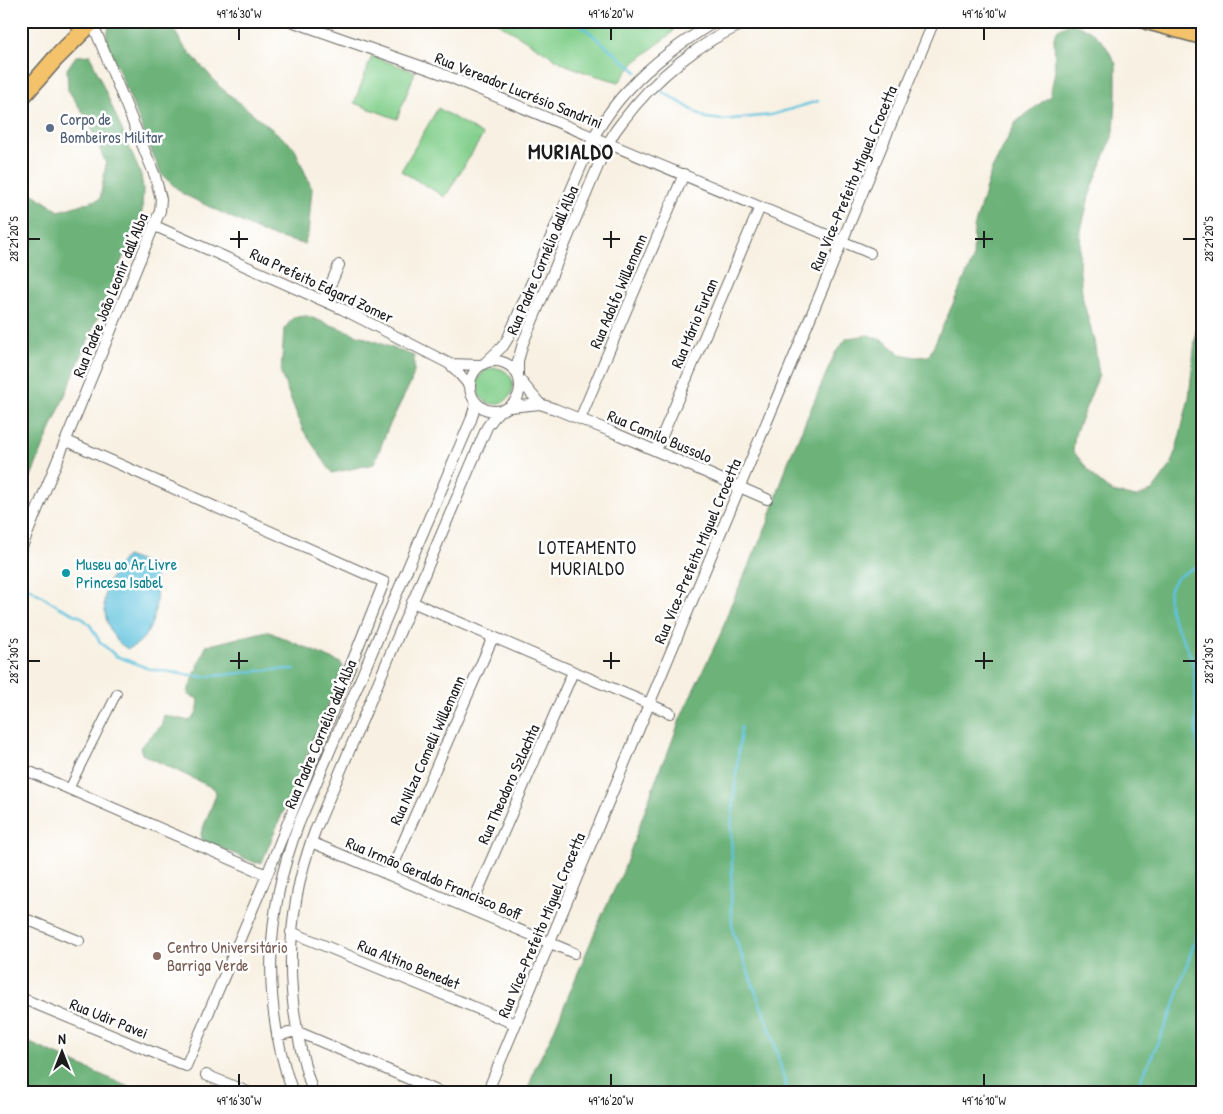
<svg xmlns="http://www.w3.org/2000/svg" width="1223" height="1114" viewBox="0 0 1223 1114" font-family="'Patrick Hand',sans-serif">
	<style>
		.green { fill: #85d08e; stroke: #507655 }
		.forest { fill: #6cb279; stroke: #44674a }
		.water { fill: #60c3de; stroke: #3e707d }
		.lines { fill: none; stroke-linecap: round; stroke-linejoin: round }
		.stream { stroke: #60c3de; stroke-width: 2.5 }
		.pedestrian-casing { stroke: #696762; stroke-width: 10 }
		.minor-casing { stroke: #696762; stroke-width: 12 }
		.primary-casing { stroke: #696762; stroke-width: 19 }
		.pedestrian { stroke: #fff; stroke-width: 8 }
		.minor { stroke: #fff; stroke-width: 10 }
		.primary { stroke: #f3c26a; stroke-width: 16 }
		.ticks { fill: none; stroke: #1c1c1c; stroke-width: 2 }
		.service-dot { fill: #5c6f8a; stroke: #fff; stroke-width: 2 }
		.culture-dot { fill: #0f9aa8; stroke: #fff; stroke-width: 2 }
		.education-dot { fill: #8d6e63; stroke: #fff; stroke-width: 2 }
		.labels { text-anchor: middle; stroke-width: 5; stroke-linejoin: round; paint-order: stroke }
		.street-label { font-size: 16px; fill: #1c1c1c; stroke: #fff }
		.service-label { font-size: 16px; fill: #4e5e75; stroke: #fff; text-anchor: start }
		.culture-label { font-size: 16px; fill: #0d838f; stroke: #fff; text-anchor: start }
		.education-label { font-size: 16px; fill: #785e54; stroke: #fff; text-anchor: start }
		.neighbourhood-label { font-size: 18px; letter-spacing: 1px; fill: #1c1c1c; stroke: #fff }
		.district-label { font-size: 21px; font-weight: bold; letter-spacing: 1px; fill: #1c1c1c; stroke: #fff }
		.neatline { fill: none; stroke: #1c1c1c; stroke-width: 2 }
		.ticks-label { font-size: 12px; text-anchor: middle; fill: #1c1c1c }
	</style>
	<rect width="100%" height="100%" fill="#fff"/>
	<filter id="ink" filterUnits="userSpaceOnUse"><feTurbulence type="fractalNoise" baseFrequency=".02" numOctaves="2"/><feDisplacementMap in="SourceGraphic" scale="10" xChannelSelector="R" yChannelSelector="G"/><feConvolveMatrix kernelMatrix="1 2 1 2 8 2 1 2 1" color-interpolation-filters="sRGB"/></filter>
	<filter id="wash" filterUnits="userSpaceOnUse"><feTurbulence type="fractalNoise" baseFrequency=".0096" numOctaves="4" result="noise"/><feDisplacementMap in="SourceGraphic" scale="20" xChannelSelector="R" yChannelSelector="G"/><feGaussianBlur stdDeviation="1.12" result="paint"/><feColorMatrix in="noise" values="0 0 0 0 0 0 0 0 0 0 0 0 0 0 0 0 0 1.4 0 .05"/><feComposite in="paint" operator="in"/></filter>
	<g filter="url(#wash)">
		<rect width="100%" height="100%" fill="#f8f1e3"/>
		<!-- green -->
		<path class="green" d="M495,21H677L672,33L635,62L619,82L587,73L564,64Z
			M372,56L415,72L397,119L354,103Z
			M438,108L483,135L445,197L401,171Z
			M477 386a18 18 0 1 1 36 0a18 18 0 1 1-36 0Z"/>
		<!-- forest -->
		<path class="forest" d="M113,21H168L184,46L220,87L294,147L312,189L308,234L304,244L268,235L183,194L161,174L106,39L109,27Z
			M1070,23L1090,30L1104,43L1116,64V98L1114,132L1089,196L1081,231L1079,265L1083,300L1094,340L1099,375L1075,434L1073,451L1096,479L1112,492L1136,497L1152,491L1172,464L1181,431L1189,398L1199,303L1202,296V1093H527L535,1068L552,1035L602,915L622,874L662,763L667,755L681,717L693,691L721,633L730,607L768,523L788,462L835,353L847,338L869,335L886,342L901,354L916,357L929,356L973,260L974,228L991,171L1016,122L1050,96L1055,71L1054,37L1058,29Z
			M90,55L141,175L143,189L142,212L21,500V182L30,192L59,211L100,199L106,164L89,122L68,90L67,69L76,56Z
			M307,316L414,356V372L411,382L388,428L374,464L332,473L303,430L281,374L284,329L294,317Z
			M267,631L341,663L343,668L262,862L256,863L202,840L201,833L216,795L215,789L142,754L140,747L161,726L164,715L189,721C196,717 200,707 198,699L189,695L188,691L206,646Z
			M21,1039L142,1093H21Z"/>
		<!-- water -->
		<path class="water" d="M126,556L154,566C159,593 159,637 128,649C109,640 100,609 106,590C109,578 118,566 126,556Z"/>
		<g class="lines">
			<!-- stream -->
			<path class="stream" d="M576,21L637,72
				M661,91L706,118L723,120L771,115L818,101
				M1202,564C1188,571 1172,576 1169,593C1165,617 1185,636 1191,658C1201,693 1190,731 1202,765
				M24,585L59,607L81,617L90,625L100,642L116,656L150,669L204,677L268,670L295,669
				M741,727L731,827L732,866L731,912L733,932L772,1035L788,1093
				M1135,1093L1173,1009L1202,918"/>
		</g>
	</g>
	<g filter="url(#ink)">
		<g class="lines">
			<!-- pedestrian casing -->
			<g class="pedestrian-casing">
				<path id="pedestrian" d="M69,789L117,693"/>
			</g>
			<!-- minor casing -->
			<g class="minor-casing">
				<path id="minor" d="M291,21L440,73L870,253
					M155,226L342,309L448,363L456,370L470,386
					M324,300L339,265
					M470 386a25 25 0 1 1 50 0a25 25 0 1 1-50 0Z
					M486,362L503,346L508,338L594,136C604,120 615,103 628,90C653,62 684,41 716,21
					M449,364L480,365
					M518,374V361L523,343L598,166C605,150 611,135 622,122C654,79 700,40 751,21
					M520,380L540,404
					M510,407L540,404L555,409L610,431L767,499
					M580,419L684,174
					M656,450L760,207
					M21,549L160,211L161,199L155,176L92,22
					M412,602L670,713
					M21,768L267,875
					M311,842L574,953
					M389,875L493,637
					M470,909L573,672
					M21,917L79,941
					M291,932L515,1024
					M21,998L186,1066L267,875L384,582L67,441
					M277,1036L296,1031L442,1093
					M206,1075L250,1093
					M293,1093C261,1004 265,910 299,823L471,420L476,403
					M313,1093C284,1005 282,918 315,831L487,427L499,411
					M487,1093L934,21"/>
			</g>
			<!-- primary casing -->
			<g class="primary-casing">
				<path id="primary" d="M1147,21L1202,36
					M21,98L55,59L93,21"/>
			</g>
			<!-- pedestrian -->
			<use href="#pedestrian" class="pedestrian"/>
			<!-- minor -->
			<use href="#minor" class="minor"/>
			<!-- primary -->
			<use href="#primary" class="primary"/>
		</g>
	</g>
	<!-- ticks -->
	<path class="ticks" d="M239,28V40M611,28V40M984,28V40M239,231V248M611,231V248M984,231V248M28,239H40M230,239H248M603,239H620M975,239H993M1183,239H1196M239,652V669M611,652V669M984,652V669M28,661H40M230,661H248M603,661H620M975,661H993M1183,661H1196M239,1074V1086M611,1074V1086M984,1074V1086"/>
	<!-- markers -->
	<circle class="service-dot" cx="50" cy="128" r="5"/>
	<circle class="culture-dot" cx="66" cy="573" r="5"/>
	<circle class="education-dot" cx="157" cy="956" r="5"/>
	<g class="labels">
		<!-- street labels -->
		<g class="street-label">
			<text transform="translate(519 90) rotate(22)" y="6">Rua Vereador Lucrésio Sandrini</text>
			<text transform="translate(853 178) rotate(-67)" y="6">Rua Vice-Prefeito Miguel Crocetta</text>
			<text transform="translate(542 260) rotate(-67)" y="6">Rua Padre Cornélio dall'Alba</text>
			<text transform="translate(322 285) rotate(25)" y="6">Rua Prefeito Edgard Zomer</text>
			<text transform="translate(618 291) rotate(-67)" y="6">Rua Adolfo Willemann</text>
			<text transform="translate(110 295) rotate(-68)" y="6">Rua Padre João Leonir dall'Alba</text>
			<text transform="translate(694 323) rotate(-67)" y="6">Rua Mário Furlan</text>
			<text transform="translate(660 436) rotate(23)" y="6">Rua Camilo Bussolo</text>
			<text transform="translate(697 551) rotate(-67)" y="6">Rua Vice-Prefeito Miguel Crocetta</text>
			<text transform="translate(320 734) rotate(-67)" y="6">Rua Padre Cornélio dall'Alba</text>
			<text transform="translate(427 750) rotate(-66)" y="6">Rua Nilza Comelli Willemann</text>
			<text transform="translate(508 784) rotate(-66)" y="6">Rua Theodoro Szlachta</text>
			<text transform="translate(434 878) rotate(23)" y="6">Rua Irmão Geraldo Francisco Boff</text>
			<text transform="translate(541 925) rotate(-67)" y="6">Rua Vice-Prefeito Miguel Crocetta</text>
			<text transform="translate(409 964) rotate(22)" y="6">Rua Altino Benedet</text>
			<text transform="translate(109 1018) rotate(22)" y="6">Rua Udir Pavei</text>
		</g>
		<!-- service labels -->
		<g class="service-label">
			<text x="60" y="125">Corpo de<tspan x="60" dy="18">Bombeiros Militar</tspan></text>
		</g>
		<!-- culture labels -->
		<g class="culture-label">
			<text x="76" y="570">Museu ao Ar Livre<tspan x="76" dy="18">Princesa Isabel</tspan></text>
		</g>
		<!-- education labels -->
		<g class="education-label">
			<text x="167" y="953">Centro Universitário<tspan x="167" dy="18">Barriga Verde</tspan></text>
		</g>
		<!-- neighbourhood labels -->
		<g class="neighbourhood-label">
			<text x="588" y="554">LOTEAMENTO<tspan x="588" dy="21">MURIALDO</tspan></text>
		</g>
		<!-- district labels -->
		<g class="district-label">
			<text x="571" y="159">MURIALDO</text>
		</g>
	</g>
	<!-- margin -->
	<rect width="1223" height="1114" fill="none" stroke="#fff" stroke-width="55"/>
	<!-- north arrow -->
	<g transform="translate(62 1052)" stroke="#ffffff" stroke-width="4" paint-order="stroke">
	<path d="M0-4L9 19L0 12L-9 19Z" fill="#1c1c1c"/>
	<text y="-8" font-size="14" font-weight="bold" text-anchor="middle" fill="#1c1c1c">N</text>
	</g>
	<rect x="28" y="28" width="1168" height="1058" class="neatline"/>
	<g class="ticks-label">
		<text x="239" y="18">49°16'30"W</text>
		<text x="611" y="18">49°16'20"W</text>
		<text x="984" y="18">49°16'10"W</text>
		<text transform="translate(14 239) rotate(-90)" y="4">28°21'20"S</text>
		<text transform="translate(1209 239) rotate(-90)" y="4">28°21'20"S</text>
		<text transform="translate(14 661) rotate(-90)" y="4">28°21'30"S</text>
		<text transform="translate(1209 661) rotate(-90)" y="4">28°21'30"S</text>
		<text x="239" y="1105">49°16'30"W</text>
		<text x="611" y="1105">49°16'20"W</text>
		<text x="984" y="1105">49°16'10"W</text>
	</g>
</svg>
